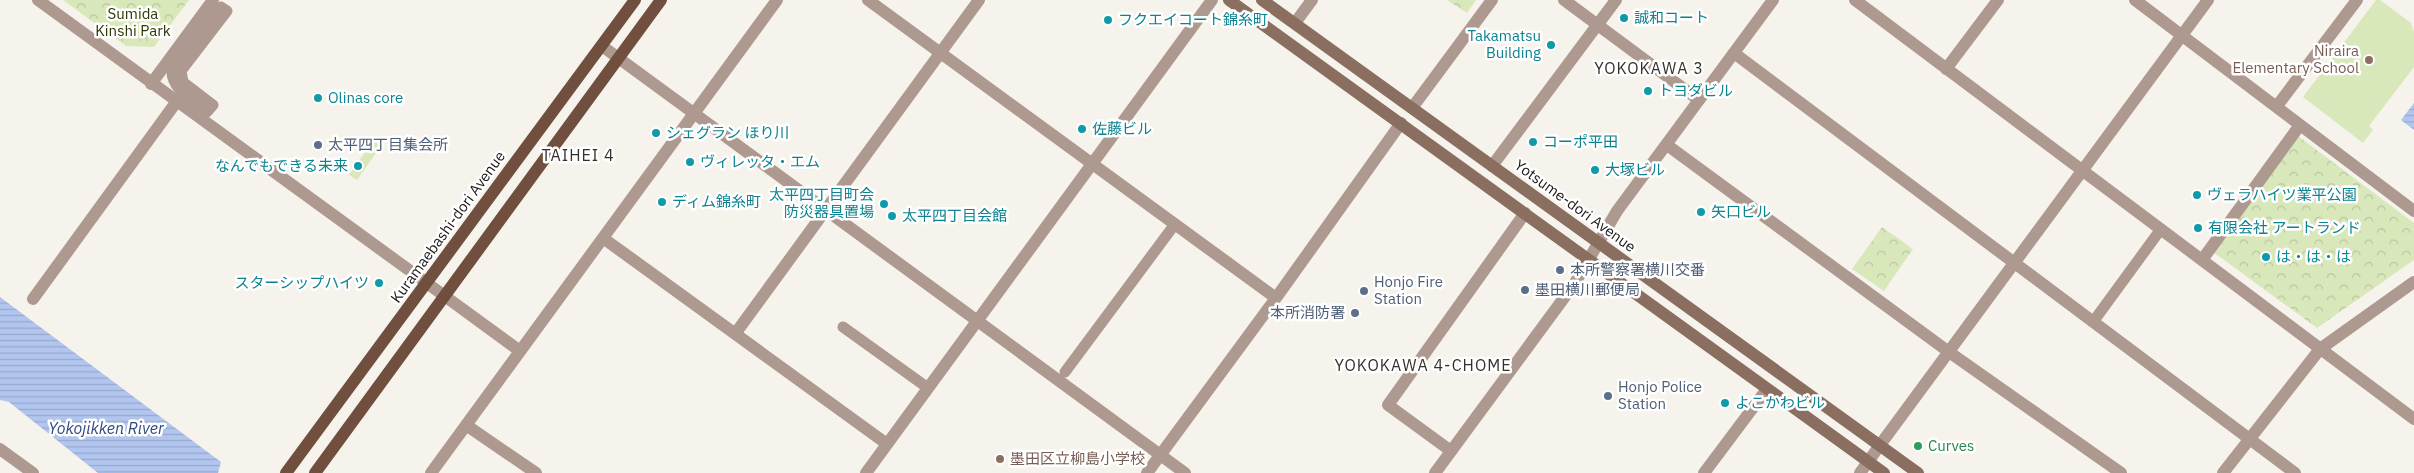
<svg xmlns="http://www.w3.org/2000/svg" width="2414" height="473" viewBox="0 0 2414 473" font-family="'IBM Plex Sans','Noto Sans JP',sans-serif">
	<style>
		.grass { fill: #d9e8ba }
		.park { fill: url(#park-crowns) }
		.water { fill: url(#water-rules) }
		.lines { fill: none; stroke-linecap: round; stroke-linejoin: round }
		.pedestrian { stroke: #ad998f; stroke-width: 11 }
		.minor { stroke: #ad998f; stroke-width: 12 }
		.tertiary { stroke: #ad998f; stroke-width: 12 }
		.secondary { stroke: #8a6e5f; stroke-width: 12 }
		.primary { stroke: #714f3e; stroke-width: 12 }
		.culture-dot { fill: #0f9aa8; stroke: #fff; stroke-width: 2 }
		.education-dot { fill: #8d6e63; stroke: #fff; stroke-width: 2 }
		.service-dot { fill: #5c6f8a; stroke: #fff; stroke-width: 2 }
		.leisure-dot { fill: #2e9e5b; stroke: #fff; stroke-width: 2 }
		.labels { text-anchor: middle; stroke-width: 5; stroke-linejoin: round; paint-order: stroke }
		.park-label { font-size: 15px; fill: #2b3602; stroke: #fff }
		.culture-label { font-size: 15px; fill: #0d838f; stroke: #fff; text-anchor: start }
		.education-label { font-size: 15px; fill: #785e54; stroke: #fff; text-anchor: end }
		.service-label { font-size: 15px; fill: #4e5e75; stroke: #fff; text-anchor: start }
		.street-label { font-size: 15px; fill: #1a1917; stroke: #fff }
		.leisure-label { font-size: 15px; fill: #27864d; stroke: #fff; text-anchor: start }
		.neighbourhood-label { font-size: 16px; letter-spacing: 1px; fill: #33312c; stroke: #fff }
		.water-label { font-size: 16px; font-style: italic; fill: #31497d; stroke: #fff }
	</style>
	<defs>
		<pattern id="park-crowns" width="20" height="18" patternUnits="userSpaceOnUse" patternTransform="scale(1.25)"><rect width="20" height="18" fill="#d9e8ba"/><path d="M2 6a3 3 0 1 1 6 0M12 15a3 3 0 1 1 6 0" fill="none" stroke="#bac69f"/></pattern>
		<pattern id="water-rules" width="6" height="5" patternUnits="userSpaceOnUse" patternTransform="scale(1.25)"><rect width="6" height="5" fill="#b1c5ee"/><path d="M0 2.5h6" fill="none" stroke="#98a9cb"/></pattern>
	</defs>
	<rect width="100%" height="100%" fill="#f6f3ec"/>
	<!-- grass -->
	<path class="grass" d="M2376,0H2380L2411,23L2414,32V67L2369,126L2373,130L2363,143L2303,97Z
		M375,138L383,143L357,180L349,175Z"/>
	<!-- park -->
	<path class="park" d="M63,0H189L154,47L126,46Z
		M1447,0H1476L1467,13Z
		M2298,136L2414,223V260L2317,328L2213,252Z
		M1882,227L1913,249L1884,291L1852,269Z"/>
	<!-- water -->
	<path class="water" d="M2414,103V130L2401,120Z
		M0,297L221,462L218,473H98L9,402L0,400Z"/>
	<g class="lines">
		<!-- pedestrian -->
		<path class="pedestrian" d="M221,7L227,11L181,71L183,82L213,105L207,112C194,101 170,89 172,69Z
			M2093,322L2161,229
			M843,327L928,388
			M1065,372L1175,224"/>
		<!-- minor -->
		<path class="minor" d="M868,0L1276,298
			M1564,0L1699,100
			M1855,0L2414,419
			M2135,0L2414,211
			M1295,23L1312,0
			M1734,53L2295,473
			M1946,69L1998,0
			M2277,106L2357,0
			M1412,108L1492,0
			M1667,145L1949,352L2121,473
			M1492,166L1616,0
			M603,238L887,444
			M2202,260L2300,125
			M446,297L520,351
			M33,299L177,101
			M735,334L979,0
			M466,425L536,473
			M1880,445L2208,0
			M1451,451L1388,405L1525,213
			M431,473L777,0
			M1147,473L1276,298L1401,123
			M1704,473L1767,389"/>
		<!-- tertiary -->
		<path class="tertiary" d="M38,0L446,297
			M602,46L1185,473
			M151,84L213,0
			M0,449L33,473
			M866,473L1212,0
			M1435,473L1575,283L1617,211L1773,0
			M1860,473L1880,445
			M2223,473L2320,349L2414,282"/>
		<!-- secondary -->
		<path class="secondary" d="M1229,0L1884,473
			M1262,0L1918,473"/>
		<!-- primary -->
		<path class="primary" d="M286,473L635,0
			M315,473L661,0"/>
	</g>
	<!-- markers -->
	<g class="culture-dot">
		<circle cx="1624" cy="18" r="5"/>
		<circle cx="1108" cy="20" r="5"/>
		<circle cx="1551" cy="45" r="5"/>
		<circle cx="1648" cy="91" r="5"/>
		<circle cx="318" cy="98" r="5"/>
		<circle cx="1082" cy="129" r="5"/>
		<circle cx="656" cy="133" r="5"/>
		<circle cx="1533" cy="142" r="5"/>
		<circle cx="690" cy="162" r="5"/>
		<circle cx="358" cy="166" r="5"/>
		<circle cx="1595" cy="170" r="5"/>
		<circle cx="2197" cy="195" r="5"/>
		<circle cx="662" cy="202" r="5"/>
		<circle cx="884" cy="204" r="5"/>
		<circle cx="1701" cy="212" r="5"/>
		<circle cx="892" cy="216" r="5"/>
		<circle cx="2198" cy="228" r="5"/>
		<circle cx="2266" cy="257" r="5"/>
		<circle cx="379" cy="283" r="5"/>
		<circle cx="1725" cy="403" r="5"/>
	</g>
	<g class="education-dot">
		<circle cx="2369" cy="60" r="5"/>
		<circle cx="1000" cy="459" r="5"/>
	</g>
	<g class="service-dot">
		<circle cx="318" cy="145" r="5"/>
		<circle cx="1560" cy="270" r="5"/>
		<circle cx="1525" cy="290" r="5"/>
		<circle cx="1364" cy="291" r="5"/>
		<circle cx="1355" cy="313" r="5"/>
		<circle cx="1608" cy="396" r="5"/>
	</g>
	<circle class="leisure-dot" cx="1918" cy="446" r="5"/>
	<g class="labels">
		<!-- park labels -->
		<g class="park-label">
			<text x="133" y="19">Sumida<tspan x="133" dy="17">Kinshi Park</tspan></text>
		</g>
		<!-- culture labels -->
		<g class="culture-label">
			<text x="1634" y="23">誠和コート</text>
			<text x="1118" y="25">フクエイコート錦糸町</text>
			<text x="1541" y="41" text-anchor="end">Takamatsu<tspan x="1541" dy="17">Building</tspan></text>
			<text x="1658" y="96">トヨダビル</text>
			<text x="328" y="103">Olinas core</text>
			<text x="1092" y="134">佐藤ビル</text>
			<text x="666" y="138">シェグラン ほり川</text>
			<text x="1543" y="147">コーポ平田</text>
			<text x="700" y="167">ヴィレッタ・エム</text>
			<text x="348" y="171" text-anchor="end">なんでもできる未来</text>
			<text x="1605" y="175">大塚ビル</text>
			<text x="874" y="200" text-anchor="end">太平四丁目町会<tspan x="874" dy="17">防災器具置場</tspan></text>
			<text x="2207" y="200">ヴェラハイツ業平公園</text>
			<text x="672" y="207">ディム錦糸町</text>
			<text x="1711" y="217">矢口ビル</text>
			<text x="902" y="221">太平四丁目会館</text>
			<text x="2208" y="233">有限会社 アートランド</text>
			<text x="2276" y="262">は・は・は</text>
			<text x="369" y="288" text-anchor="end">スターシップハイツ</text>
			<text x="1735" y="408">よこかわビル</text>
		</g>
		<!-- education labels -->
		<g class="education-label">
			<text x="2359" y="56">Niraira<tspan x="2359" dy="17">Elementary School</tspan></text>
			<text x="1010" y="464" text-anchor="start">墨田区立柳島小学校</text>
		</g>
		<!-- service labels -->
		<g class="service-label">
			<text x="328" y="150">太平四丁目集会所</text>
			<text x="1570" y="275">本所警察署横川交番</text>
			<text x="1374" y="287">Honjo Fire<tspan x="1374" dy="17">Station</tspan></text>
			<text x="1535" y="295">墨田横川郵便局</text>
			<text x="1345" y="318" text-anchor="end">本所消防署</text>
			<text x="1618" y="392">Honjo Police<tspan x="1618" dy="17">Station</tspan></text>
		</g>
		<!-- street labels -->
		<g class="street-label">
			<text transform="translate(1575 206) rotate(36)" y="5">Yotsume-dori Avenue</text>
			<text transform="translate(448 227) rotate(-54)" y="5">Kuramaebashi-dori Avenue</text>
		</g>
		<!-- leisure labels -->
		<g class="leisure-label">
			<text x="1928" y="451">Curves</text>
		</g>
		<!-- neighbourhood labels -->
		<g class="neighbourhood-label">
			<text x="1649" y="74">YOKOKAWA 3</text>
			<text x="578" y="161">TAIHEI 4</text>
			<text x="1423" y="371">YOKOKAWA 4-CHOME</text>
		</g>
		<!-- water labels -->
		<g class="water-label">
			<text x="106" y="434">Yokojikken River</text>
		</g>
	</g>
</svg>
